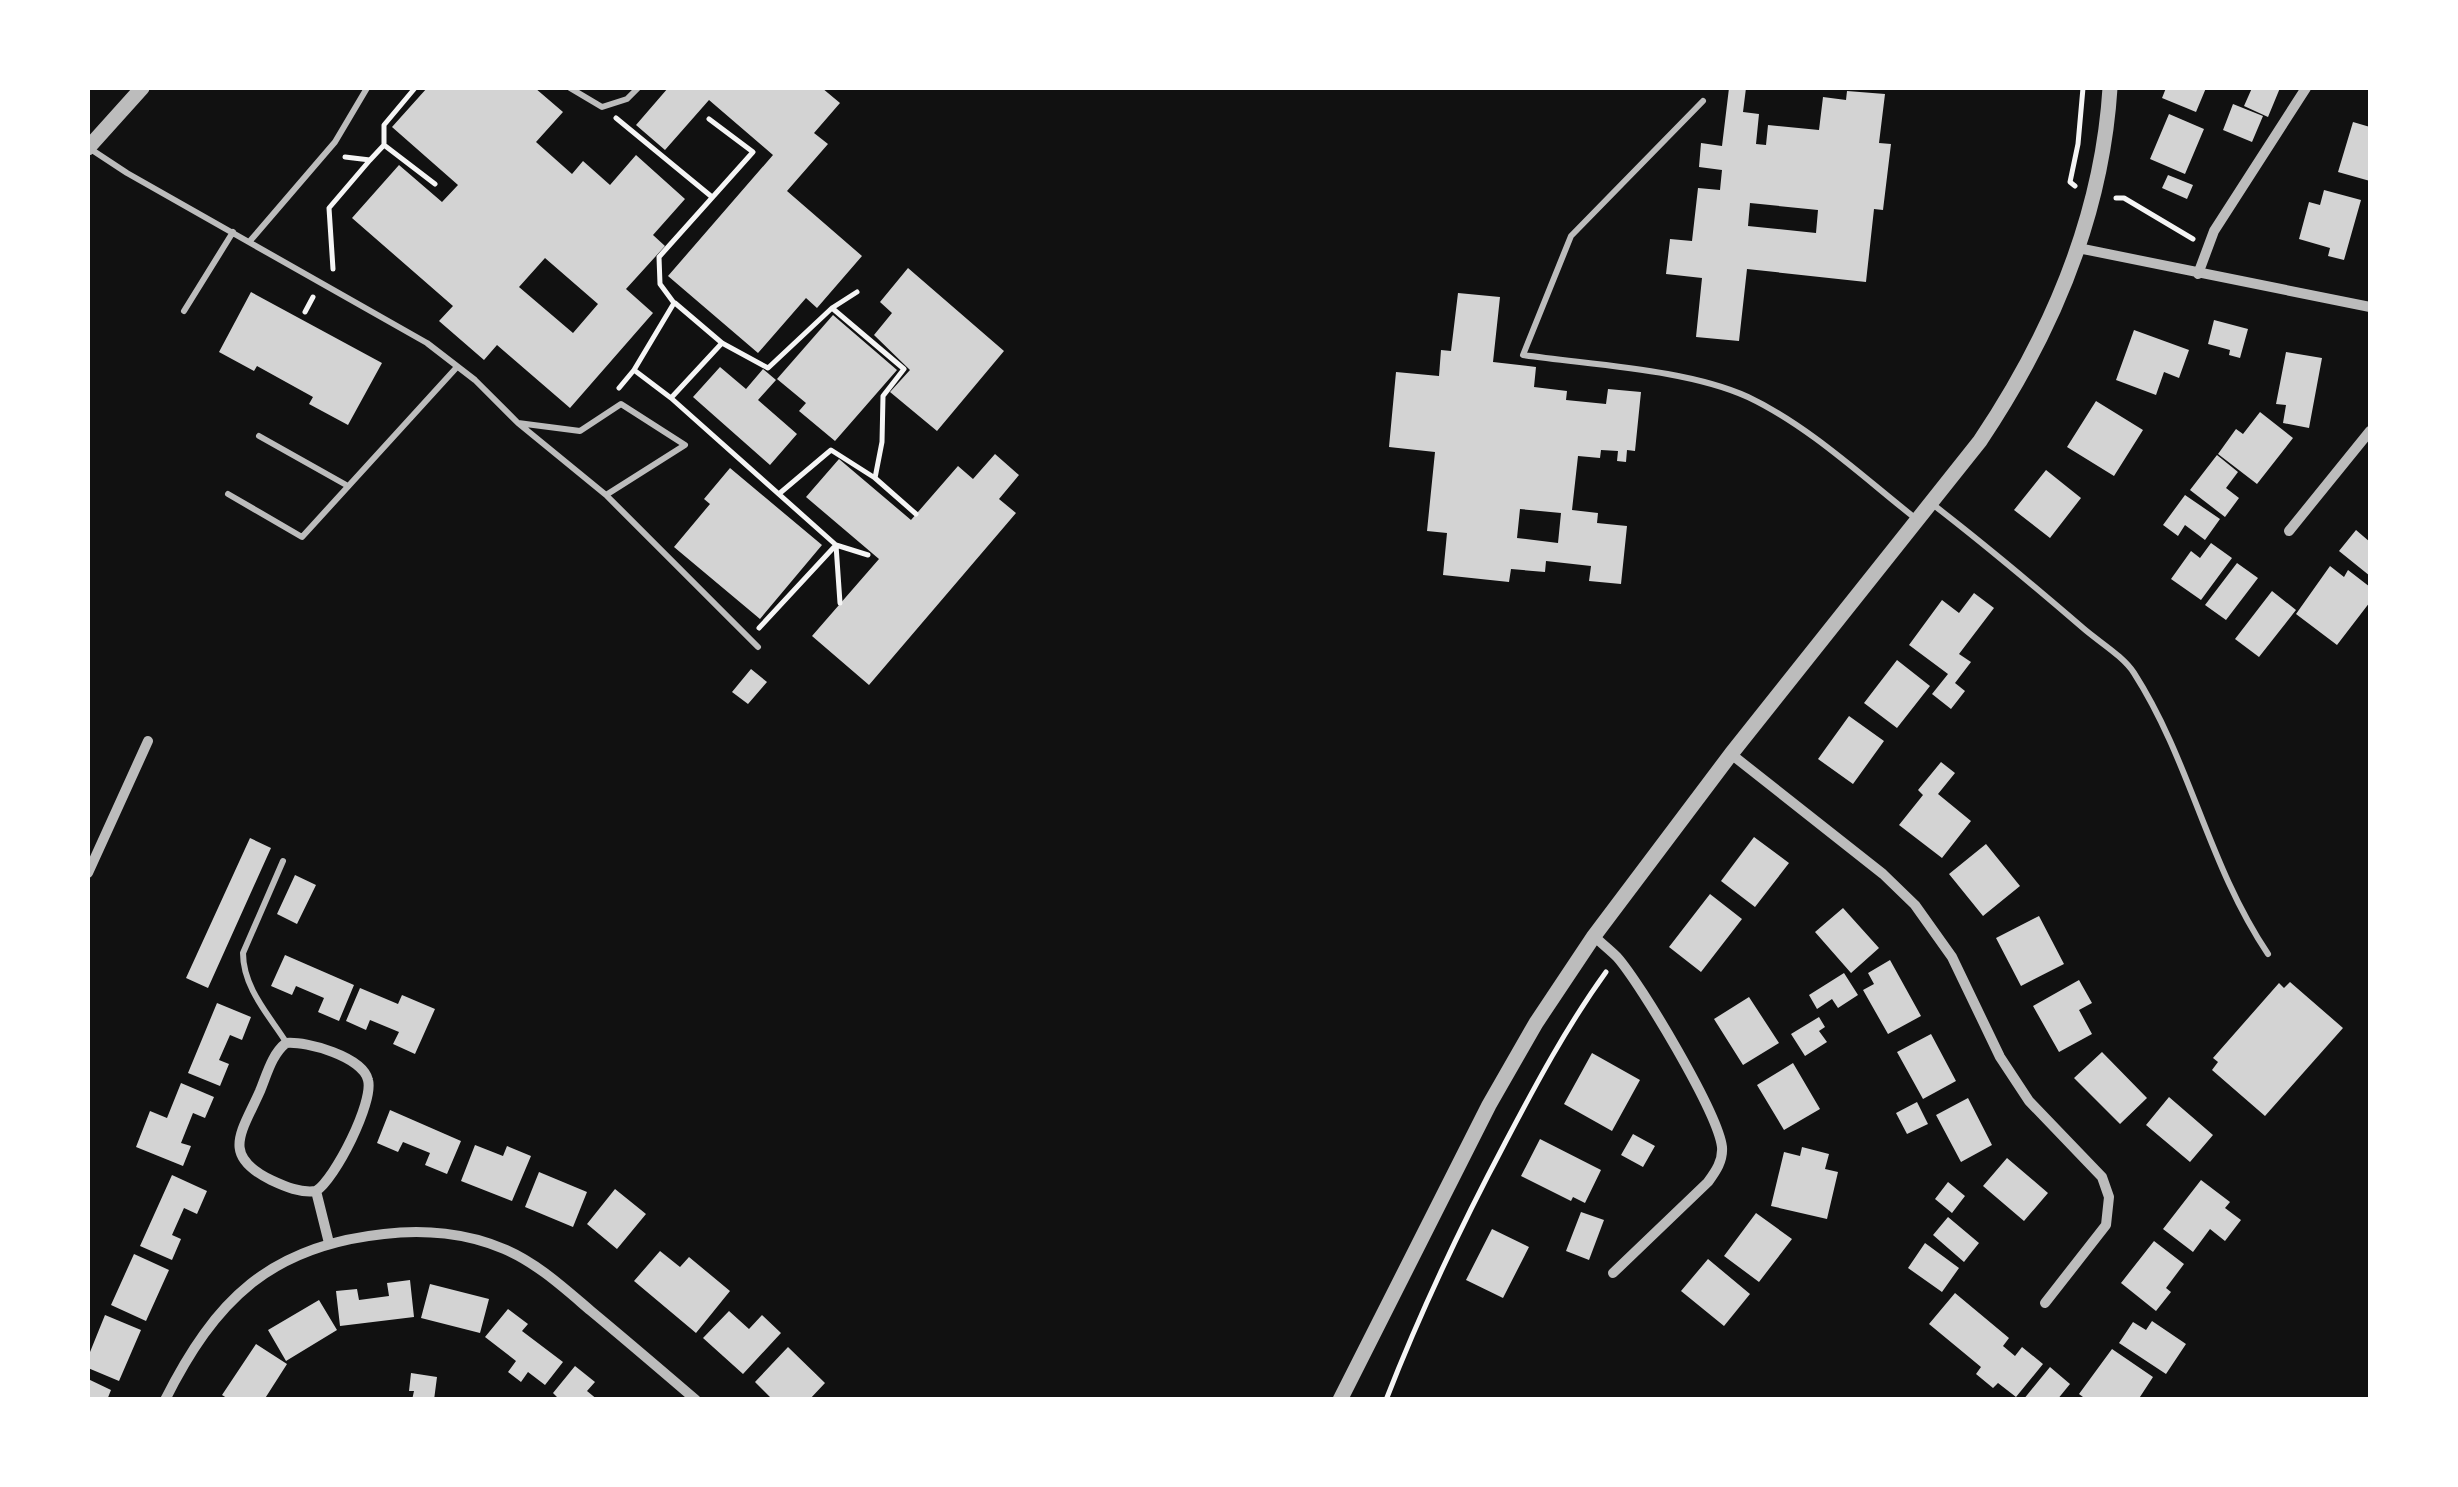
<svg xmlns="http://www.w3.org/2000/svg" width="2458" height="1487" viewBox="0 0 2458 1487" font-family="Raleway,sans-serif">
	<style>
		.building { fill: #d3d3d3; fill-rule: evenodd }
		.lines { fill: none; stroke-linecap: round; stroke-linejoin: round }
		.path { stroke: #f5f5f5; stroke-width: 5 }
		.service { stroke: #bcbcbc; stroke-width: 6 }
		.minor { stroke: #bcbcbc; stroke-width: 10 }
		.tertiary { stroke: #bcbcbc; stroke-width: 15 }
	</style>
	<rect width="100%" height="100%" fill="#111"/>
	<!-- building -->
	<path class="building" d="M427,88H535L563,112L536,142L572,174L583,161L610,185L636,155L685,199L653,235L665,246L626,289L653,313L570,408L497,345L484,360L439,321L453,306L352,218L399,165L442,202L458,185L392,127ZM545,258L598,304L573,333L519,287Z
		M668,88H822L840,103L814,133L828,144L787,191L862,256L817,308L806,298L758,353L668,276L773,155L709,100L665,150L636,125Z
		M1729,88H1746L1743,112L1759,114L1756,144L1766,145L1768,125L1819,130L1823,97L1846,100L1847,91L1885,94L1879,143L1891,144L1883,210L1874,209L1866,282L1747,269L1739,341L1696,337L1702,278L1666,274L1670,239L1692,241L1698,188L1720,190L1722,170L1699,167L1701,143L1722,146ZM1750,203L1818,210L1816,233L1748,226Z
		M2166,88H2206L2196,112L2162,98Z
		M2252,88H2280L2268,117L2244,106Z
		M2233,104L2263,116L2252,142L2223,130Z
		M2169,114L2204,129L2185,174L2150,159Z
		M2353,122L2370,127V181L2338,172Z
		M2168,175L2193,185L2187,199L2162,188Z
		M2324,190L2361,200L2344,260L2328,256L2330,248L2299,239L2309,202L2320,205Z
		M908,268L1004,351L937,431L890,392L910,370L874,335L892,313L880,302Z
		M251,292L382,363L348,425L309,404L313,397L257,366L254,371L219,352Z
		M1458,293L1500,297L1493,362L1536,367L1534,387L1567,391L1566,400L1606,404L1608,389L1641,392L1635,451L1627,450L1626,462L1617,461L1618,451L1601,450L1600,458L1578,456L1572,510L1598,513L1597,523L1627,526L1621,584L1589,581L1591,566L1546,561L1545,572L1511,569L1509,582L1443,575L1447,533L1427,531L1435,452L1389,447L1396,372L1439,376L1441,350L1451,351ZM1520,509L1561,513L1558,543L1517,538Z
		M833,315L897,370L835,441L799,411L806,403L777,379Z
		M2214,320L2248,329L2240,358L2229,355L2230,350L2208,344Z
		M2134,330L2189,350L2179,378L2164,372L2156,395L2116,380Z
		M2286,352L2322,358L2309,428L2283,423L2286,405L2276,404Z
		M720,367L746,389L763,369L776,380L758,400L797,434L770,465L693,397Z
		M2096,401L2143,430L2114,476L2067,447Z
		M2260,412L2293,438L2257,484L2218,454L2236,429L2243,434Z
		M995,454L1019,475L999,499L1016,513L869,685L812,636L879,559L806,497L839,459L911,520L958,466L973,479Z
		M2217,455L2238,472L2226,488L2239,498L2225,517L2190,490Z
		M730,468L822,545L760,619L674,547L710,504L704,499Z
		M2046,470L2081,498L2050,538L2014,510Z
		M2185,495L2220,519L2205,540L2185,525L2178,536L2163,525Z
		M2356,530L2370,542V576L2339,551Z
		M2211,543L2232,558L2201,600L2171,579L2191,551L2200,558Z
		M2237,563L2258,578L2226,620L2205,605Z
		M2330,566L2344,577L2348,570L2370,587V602L2337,645L2296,614Z
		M2272,591L2296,610L2259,657L2235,639Z
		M1974,593L1994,608L1959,654L1971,662L1955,683L1965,691L1951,709L1932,694L1948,674L1909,645L1942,600L1959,613Z
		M1897,660L1930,686L1897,728L1864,703Z
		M751,669L767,682L748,704L732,692Z
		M1849,716L1884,741L1853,784L1818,759Z
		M1941,762L1955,773L1938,794L1971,821L1942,858L1899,825L1923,795L1918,790Z
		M1754,837L1789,863L1755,907L1721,881Z
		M250,838L271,848L208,988L186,978Z
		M1986,844L2020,886L1983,916L1949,874Z
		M295,875L316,885L297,924L277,914Z
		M1710,894L1742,919L1701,972L1669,947Z
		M1843,908L1879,948L1851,973L1815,932Z
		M2039,916L2064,964L2021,986L1996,938Z
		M285,955L354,985L339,1021L318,1012L324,998L296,986L292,995L271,986Z
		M1890,960L1921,1016L1888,1034L1863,990L1874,984L1868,973Z
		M1844,973L1858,995L1838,1008L1832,999L1817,1009L1809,995Z
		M2079,980L2092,1003L2079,1010L2092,1034L2059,1052L2033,1006Z
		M2290,982L2343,1028L2265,1116L2212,1070L2218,1062L2213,1058L2279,983L2284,988Z
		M360,988L398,1004L402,995L435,1009L415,1054L393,1044L399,1032L370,1020L366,1030L346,1021Z
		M1749,997L1779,1043L1743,1065L1714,1019Z
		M217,1003L251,1017L242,1040L230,1035L219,1060L229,1064L220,1086L188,1073Z
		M1819,1017L1825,1027L1819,1031L1827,1042L1805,1056L1791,1034Z
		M1931,1034L1956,1081L1923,1099L1897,1052Z
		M2102,1052L2147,1098L2120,1124L2074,1078Z
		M1592,1053L1640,1080L1612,1131L1564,1104Z
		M1793,1063L1820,1109L1784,1130L1757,1085Z
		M181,1083L214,1097L205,1118L193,1113L181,1143L191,1146L183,1166L136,1147L150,1111L167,1118Z
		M2169,1097L2213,1135L2190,1162L2146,1125Z
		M1968,1098L1992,1145L1961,1162L1936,1115Z
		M1917,1102L1928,1124L1907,1134L1896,1113Z
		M390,1110L461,1141L447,1174L425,1165L430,1153L403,1142L398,1152L377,1143Z
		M1633,1134L1655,1146L1643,1167L1621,1155Z
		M1540,1139L1601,1170L1585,1203L1573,1197L1571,1201L1521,1176Z
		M475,1145L503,1156L507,1146L531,1156L512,1201L461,1181Z
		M1802,1147L1829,1154L1825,1169L1838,1172L1827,1219L1771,1206L1784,1152L1800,1156Z
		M2007,1158L2048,1193L2024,1221L1983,1186Z
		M539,1172L587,1192L573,1227L525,1207Z
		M172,1175L207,1191L197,1214L184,1208L172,1235L181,1239L172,1260L140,1246Z
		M2201,1180L2230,1202L2225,1208L2241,1220L2225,1241L2210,1229L2193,1252L2163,1229Z
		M1948,1182L1965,1196L1952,1213L1935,1199Z
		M615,1189L646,1214L617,1249L587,1224Z
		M1581,1212L1604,1220L1589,1260L1566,1251Z
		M1756,1213L1792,1239L1759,1282L1724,1256Z
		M1948,1217L1979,1243L1964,1262L1933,1235Z
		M1492,1229L1529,1247L1503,1298L1466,1280Z
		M2154,1241L2184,1264L2166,1288L2171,1292L2156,1311L2121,1283Z
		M1925,1243L1959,1268L1942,1292L1908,1268Z
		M660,1251L680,1267L689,1257L730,1291L696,1333L634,1281Z
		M134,1254L169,1270L146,1321L111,1305Z
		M1708,1259L1750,1294L1724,1326L1681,1291Z
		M410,1280L414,1317L340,1326L336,1291L357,1289L359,1300L389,1296L387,1283Z
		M430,1284L489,1299L480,1333L421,1318Z
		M1955,1293L2009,1338L2003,1346L2015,1356L2022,1347L2043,1364L2016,1397L1998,1383L1993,1388L1976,1374L1981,1367L1929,1324Z
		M319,1300L337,1330L286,1361L268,1330Z
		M508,1309L528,1324L522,1331L563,1362L545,1385L528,1372L521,1382L508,1372L516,1361L485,1337Z
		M729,1311L749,1329L762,1315L781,1333L743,1374L703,1338Z
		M105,1315L141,1330L119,1381L88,1368V1357Z
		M2152,1321L2186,1344L2166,1374L2119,1343L2133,1322L2146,1330Z
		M256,1344L287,1364L264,1400H230L222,1395Z
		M788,1347L825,1383L809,1400H773L755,1382Z
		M2112,1349L2153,1377L2138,1400H2087L2079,1394Z
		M575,1366L595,1382L587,1391L598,1400H560L553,1393Z
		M2050,1367L2070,1384L2057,1400H2023Z
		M411,1373L437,1377L434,1400H412L414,1391H409Z
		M88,1379L111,1390L107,1400H88Z"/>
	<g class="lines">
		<!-- path -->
		<path class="path" d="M616,118L712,197
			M384,145V125L415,88
			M370,160L384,145L435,184
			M2075,186L2070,182L2078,144L2083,88
			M2116,198H2124L2193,239
			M333,269L329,208L370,160L345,157
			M857,292L832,308L904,369L883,396L882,442L875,478
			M675,303L722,343L768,368L832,308
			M305,312L313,297
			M634,370L671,398L836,545L840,603
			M619,388L634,370L674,303L660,284L659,257L753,152L709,119
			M671,398L722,343
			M780,493L831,450L875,478L916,514
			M759,628L836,545L868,555
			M1386,1400C1421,1310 1460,1228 1505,1143C1536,1084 1567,1026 1606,972"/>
		<!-- service -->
		<path class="service" d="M570,88L602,107L627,99L638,88
			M1703,101L1571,236L1523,355C1591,365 1687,369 1748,397C1809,426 1863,477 1915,518
			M89,148L127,173L427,343L475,380L518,423L580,431L621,404L685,445L606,495L518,423
			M250,241L335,142L367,88
			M184,311L233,232
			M259,436L348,486
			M228,494L302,537L457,367
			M606,495L758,647
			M1931,503C1983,543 2033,585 2083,628C2099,642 2123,656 2134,673C2191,762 2208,865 2268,954
			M283,861L243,953C243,987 268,1014 286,1042"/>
		<!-- minor -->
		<path class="minor" d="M2078,248L2370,307
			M2198,274L2214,231L2306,88
			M2289,531L2370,431
			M1731,754L1883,874L1915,905L1952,957L2000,1057L2029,1101L2102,1177L2109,1197L2106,1225L2045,1303
			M88,873L148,741
			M1594,936C1601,943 1610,950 1617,957C1641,984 1718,1113 1722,1147C1723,1161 1716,1171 1708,1182L1613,1273
			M316,1191C335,1179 374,1102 368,1080C363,1057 307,1041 286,1043C272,1054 267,1074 260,1091C242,1132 220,1155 271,1180C286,1187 300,1193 316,1191L329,1243
			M165,1400C215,1300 270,1246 384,1234C424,1229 467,1233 504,1249C537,1263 564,1288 591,1311C626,1340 661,1370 696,1400"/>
		<!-- tertiary -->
		<path class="tertiary" d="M88,148L142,88
			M1340,1400L1489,1105L1536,1023L1594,936L1731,754L1980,441C2051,335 2102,216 2110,88"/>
	</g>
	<!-- border -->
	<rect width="2458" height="1487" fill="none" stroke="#ffffff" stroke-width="180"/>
</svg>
